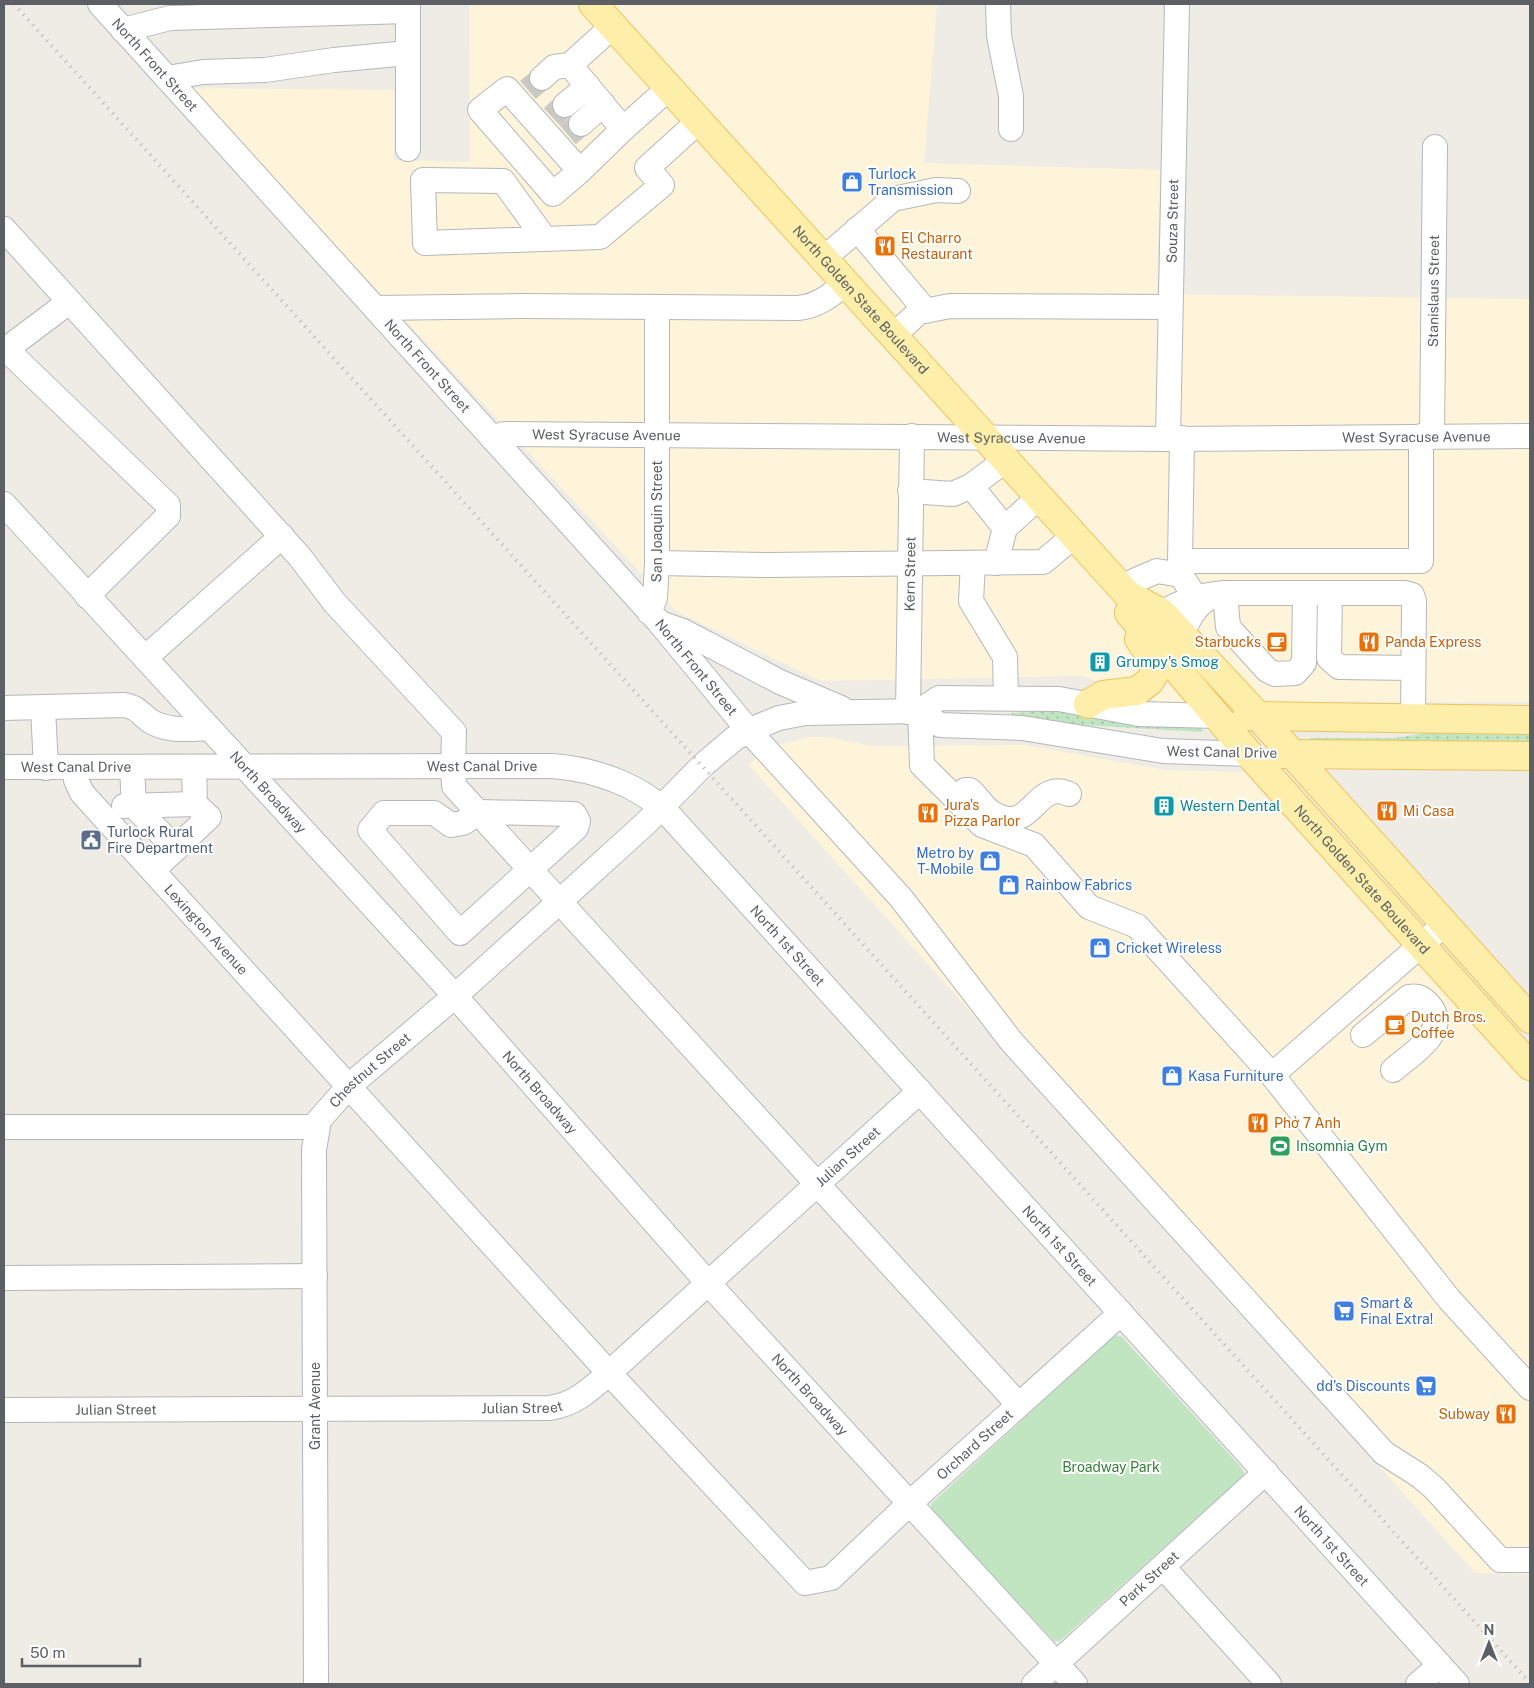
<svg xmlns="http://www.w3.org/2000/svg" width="1534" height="1688" viewBox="0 0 1534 1688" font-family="'Public Sans',sans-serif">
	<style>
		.commercial { fill: #fdf4da }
		.grass { fill: url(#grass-dots) }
		.park { fill: #c2e5c1 }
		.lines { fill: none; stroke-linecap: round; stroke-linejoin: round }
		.minor-tunnel { stroke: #cac9c4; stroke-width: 24; stroke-dasharray: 24 12; stroke-linecap: butt }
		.minor-casing { stroke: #b4b7bb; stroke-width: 26 }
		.major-casing { stroke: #eec35d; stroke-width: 30 }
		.minor { stroke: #fff; stroke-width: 24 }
		.major { stroke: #fdeeaa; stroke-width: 28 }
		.rail { stroke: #b3b4b4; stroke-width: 4; stroke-dasharray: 1 6; stroke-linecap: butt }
		.labels { text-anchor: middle; stroke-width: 4; stroke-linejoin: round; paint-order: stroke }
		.street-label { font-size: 14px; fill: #5c6064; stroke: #fff }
		.shop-label { font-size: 14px; fill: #366cbe; stroke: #fff; text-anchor: start }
		.food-label { font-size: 14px; fill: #c56008; stroke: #fff; text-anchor: start }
		.culture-label { font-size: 14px; fill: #0d838f; stroke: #fff; text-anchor: start }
		.service-label { font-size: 14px; fill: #4e5e75; stroke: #fff; text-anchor: start }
		.leisure-label { font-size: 14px; fill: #27864d; stroke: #fff; text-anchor: start }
		.park-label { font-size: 14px; fill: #368138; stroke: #fff }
	</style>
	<defs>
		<pattern id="grass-dots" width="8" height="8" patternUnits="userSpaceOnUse" patternTransform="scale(1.25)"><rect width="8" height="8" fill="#c2e5c1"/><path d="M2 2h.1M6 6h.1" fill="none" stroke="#a1bda0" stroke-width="1.8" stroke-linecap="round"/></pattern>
	</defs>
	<rect width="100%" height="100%" fill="#eeece4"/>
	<!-- commercial -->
	<path class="commercial" d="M469,4H937L924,163L1160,170L1157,294L1530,299V702H1158L1082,676L821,681L677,612L189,88L394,90V160L470,162Z
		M809,737H828L871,746L1025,745L1165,770L1244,772L1530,1085V1574L1475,1573L748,764L778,745Z"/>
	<!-- grass -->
	<path class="grass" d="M1060,711L1131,725L1201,727L1203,730L1201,732L1067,724L1011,717V713Z
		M1530,731V743L1308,741L1310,738H1394L1435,732Z"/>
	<!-- park -->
	<path class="park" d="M1117,1335L1122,1337L1241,1467L1244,1473L1240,1479L1060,1641H1054L932,1510L931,1504L1112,1337Z"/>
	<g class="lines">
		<!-- minor-tunnel -->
		<path class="minor-tunnel" d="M528,90L542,78
			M552,117L565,105
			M568,135L581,124"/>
		<!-- minor casing -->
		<g class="minor-casing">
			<g id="minor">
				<path id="s1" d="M100,4L659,622L749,731L901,898L1011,1041L1384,1453L1420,1476L1434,1488L1500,1560H1530"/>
				<path d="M408,4V149"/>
				<path d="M998,4L999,36L1011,96V129"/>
				<path d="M613,26L570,65L623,129L669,88"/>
				<path d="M123,30L170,18L408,11"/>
				<path d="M167,78L203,72L265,70L334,60L408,53"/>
				<path d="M542,78L554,67L570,65"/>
				<path d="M507,89L580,171L553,194L480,110Z"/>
				<path d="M565,105L588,86"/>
				<path d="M581,124L603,104"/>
				<path d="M580,171L623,129"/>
				<path d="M4,229L300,557L334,602L454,732L453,767L454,786L1018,1404"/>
				<path d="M857,229L926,311"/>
				<path d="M545,239L503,181L423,180L425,243L600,237L662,185L647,168L699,121"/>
				<path d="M823,259L893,199L936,190L958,191"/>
				<path d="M69,302L9,347L10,353L168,505V516L87,596"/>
				<path d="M375,308L521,306L798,308C818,306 830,296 846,283"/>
				<path d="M893,336L919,312L950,306L1170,307"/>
				<path id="s2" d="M1432,436L1435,147"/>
				<path id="s3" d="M492,438L504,434L1168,439L1530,436"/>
				<path d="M1182,438L1180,561L1181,575L1195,597"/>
				<path id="s4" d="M1168,439L1177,4"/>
				<path d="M971,486L1005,528L996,563"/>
				<path d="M910,491L953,494L971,486L1006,460"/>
				<path id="s5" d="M4,504L455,996L708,1283L1075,1684"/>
				<path d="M1005,528L1039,497"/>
				<path d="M1180,561H1421V436"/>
				<path d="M657,563L766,565L1043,562L1074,536"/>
				<path d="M973,563L971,601L1005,657L1006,698"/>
				<path d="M1120,587L1157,571L1181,575"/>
				<path d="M1225,593L1228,627L1267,670L1275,674L1295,673L1304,663L1305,593"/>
				<path d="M1330,593L1329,658L1339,667L1413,668"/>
				<path id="s6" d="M649,612L655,598L657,563V307"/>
				<path d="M1162,613C1183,600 1200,595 1225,593H1405L1412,595L1414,601L1413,718"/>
				<path d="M663,624L683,631L780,682L841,708"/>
				<path d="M1182,634C1189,618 1197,601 1216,595"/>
				<path d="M145,658L282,536"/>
				<path d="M4,708L124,705C139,708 139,713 150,721C169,732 188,729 209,728"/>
				<path d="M43,708L46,768"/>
				<path d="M920,711L922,765L982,825L1034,845L1089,907L1137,926L1272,1075L1449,1299L1530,1388"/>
				<path d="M920,711L940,725L1022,728L1163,751L1249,754"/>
				<path id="s7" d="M908,712L912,436"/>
				<path id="s8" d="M4,767L552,766C594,769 641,785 670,816L1457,1684"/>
				<path id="s9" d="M74,768L76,780L82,793L609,1373L805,1583L831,1578L910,1503L1121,1313"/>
				<path d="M132,768L134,806L176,849"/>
				<path d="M955,798L965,790H970C977,796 983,807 991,812C1032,839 1034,778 1069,794"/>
				<path d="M124,806L195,804"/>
				<path d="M479,812L574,814L578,821L576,828L460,933L370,830L384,813H434L451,825L463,823Z"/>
				<path d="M153,870L209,817L195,804L194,768"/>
				<path d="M1363,1035L1409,997C1418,995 1423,998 1429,1005C1452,1031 1410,1055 1393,1070"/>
				<path d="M1272,1075L1445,924"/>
				<path d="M4,1127H317"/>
				<path d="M4,1278L315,1276"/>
				<path id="s10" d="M4,1410L549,1408C574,1405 590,1390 609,1373L920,1091"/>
				<path d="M1163,1567L1269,1684"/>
				<path id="s11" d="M316,1684L314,1150L319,1120L349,1086L455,996L559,902L646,823L702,766L735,738L757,727L779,718L805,713L920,711L939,698L1059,699L1139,714L1218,716"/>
				<path id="s12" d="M1034,1684L1266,1472"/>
				<path d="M1418,1684L1440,1665"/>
			</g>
		</g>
		<!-- major casing -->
		<g class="major-casing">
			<g id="major">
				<path id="s13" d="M593,4L1128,595L1162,613L1259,717L1530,1019"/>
				<path id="s14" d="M1129,613L1249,754L1530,1066"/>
				<path d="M1088,704L1103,695L1137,691L1150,681L1155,672L1154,660L1139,639"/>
				<path d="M1247,716L1530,720"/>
				<path d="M1281,754L1530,756"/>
			</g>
		</g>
		<!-- minor -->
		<use href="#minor" class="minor"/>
		<!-- major -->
		<use href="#major" class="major"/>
		<!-- rail -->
		<path class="rail" d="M14,4L1530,1683"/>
	</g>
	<!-- icons -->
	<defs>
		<g id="shop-square" transform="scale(1.125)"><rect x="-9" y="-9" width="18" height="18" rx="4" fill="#3f7fe0" stroke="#fff"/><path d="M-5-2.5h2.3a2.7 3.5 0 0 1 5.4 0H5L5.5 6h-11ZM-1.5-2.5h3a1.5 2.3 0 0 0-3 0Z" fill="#fff"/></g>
		<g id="restaurant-square" transform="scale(1.125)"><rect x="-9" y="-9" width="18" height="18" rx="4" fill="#e8710a" stroke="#fff"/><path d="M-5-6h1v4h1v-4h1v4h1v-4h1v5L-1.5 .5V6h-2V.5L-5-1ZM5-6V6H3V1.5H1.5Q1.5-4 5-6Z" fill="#fff"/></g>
		<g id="cafe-square" transform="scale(1.125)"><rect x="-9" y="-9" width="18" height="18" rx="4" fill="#e8710a" stroke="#fff"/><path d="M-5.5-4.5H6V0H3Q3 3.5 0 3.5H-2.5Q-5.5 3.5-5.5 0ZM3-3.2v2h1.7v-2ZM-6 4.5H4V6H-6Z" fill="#fff"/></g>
		<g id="building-square" transform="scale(1.125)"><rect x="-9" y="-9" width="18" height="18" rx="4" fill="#0f9aa8" stroke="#fff"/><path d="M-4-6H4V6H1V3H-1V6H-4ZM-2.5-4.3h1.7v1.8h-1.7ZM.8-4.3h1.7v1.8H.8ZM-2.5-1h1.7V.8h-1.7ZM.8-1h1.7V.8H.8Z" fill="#fff"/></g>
		<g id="civic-square" transform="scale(1.125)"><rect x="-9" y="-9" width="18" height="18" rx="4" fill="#5c6f8a" stroke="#fff"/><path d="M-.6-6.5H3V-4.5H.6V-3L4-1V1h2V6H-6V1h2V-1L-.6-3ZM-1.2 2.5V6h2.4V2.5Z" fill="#fff"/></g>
		<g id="stadium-square" transform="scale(1.125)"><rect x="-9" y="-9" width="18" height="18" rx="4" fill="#2e9e5b" stroke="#fff"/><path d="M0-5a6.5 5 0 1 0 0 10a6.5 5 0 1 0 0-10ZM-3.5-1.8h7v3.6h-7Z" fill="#fff"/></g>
		<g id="supermarket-square" transform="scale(1.125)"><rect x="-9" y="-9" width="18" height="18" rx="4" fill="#3f7fe0" stroke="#fff"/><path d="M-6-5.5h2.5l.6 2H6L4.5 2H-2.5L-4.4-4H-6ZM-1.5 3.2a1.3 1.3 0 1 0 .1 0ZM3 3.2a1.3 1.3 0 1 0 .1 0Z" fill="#fff"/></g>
	</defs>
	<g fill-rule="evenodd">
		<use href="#shop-square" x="852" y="182"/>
		<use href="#restaurant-square" x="885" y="246"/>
		<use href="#cafe-square" x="1277" y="642"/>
		<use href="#restaurant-square" x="1369" y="642"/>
		<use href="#building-square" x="1100" y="662"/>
		<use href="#building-square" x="1164" y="806"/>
		<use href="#restaurant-square" x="1387" y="811"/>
		<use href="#restaurant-square" x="928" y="813"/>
		<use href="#civic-square" x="91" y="840"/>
		<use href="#shop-square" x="990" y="861"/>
		<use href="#shop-square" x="1009" y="885"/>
		<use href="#shop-square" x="1100" y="948"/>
		<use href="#cafe-square" x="1395" y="1025"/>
		<use href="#shop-square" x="1172" y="1076"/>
		<use href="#restaurant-square" x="1258" y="1123"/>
		<use href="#stadium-square" x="1280" y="1146"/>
		<use href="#supermarket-square" x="1344" y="1311"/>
		<use href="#supermarket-square" x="1426" y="1386"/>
		<use href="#restaurant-square" x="1506" y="1414"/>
	</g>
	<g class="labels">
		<!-- street labels -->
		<g class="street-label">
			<text dy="5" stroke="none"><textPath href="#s1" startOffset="82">North Front Street</textPath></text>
			<text dy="5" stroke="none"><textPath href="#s4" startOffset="218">Souza Street</textPath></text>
			<text dy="5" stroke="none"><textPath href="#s2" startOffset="145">Stanislaus Street</textPath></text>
			<text dy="5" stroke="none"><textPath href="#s13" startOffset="399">North Golden State Boulevard</textPath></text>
			<text dy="5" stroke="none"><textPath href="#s1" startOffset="488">North Front Street</textPath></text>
			<text dy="5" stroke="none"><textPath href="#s3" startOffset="115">West Syracuse Avenue</textPath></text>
			<text dy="5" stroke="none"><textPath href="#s3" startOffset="520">West Syracuse Avenue</textPath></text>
			<text dy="5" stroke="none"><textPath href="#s3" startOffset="925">West Syracuse Avenue</textPath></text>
			<text dy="5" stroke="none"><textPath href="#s6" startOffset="92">San Joaquin Street</textPath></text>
			<text dy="5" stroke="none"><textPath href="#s7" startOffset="138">Kern Street</textPath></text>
			<text dy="5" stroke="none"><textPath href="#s1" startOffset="892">North Front Street</textPath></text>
			<text transform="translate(1222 752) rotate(1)" y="5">West Canal Drive</text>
			<text dy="5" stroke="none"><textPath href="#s8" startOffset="478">West Canal Drive</textPath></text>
			<text dy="5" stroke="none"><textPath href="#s8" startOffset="72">West Canal Drive</textPath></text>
			<text dy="5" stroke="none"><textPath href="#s5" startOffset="391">North Broadway</textPath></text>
			<text dy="5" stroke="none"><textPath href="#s14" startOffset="354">North Golden State Boulevard</textPath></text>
			<text dy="5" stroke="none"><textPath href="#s9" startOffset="211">Lexington Avenue</textPath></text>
			<text dy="5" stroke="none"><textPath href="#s8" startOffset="854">North 1st Street</textPath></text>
			<text dy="5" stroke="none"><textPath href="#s11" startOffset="636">Chestnut Street</textPath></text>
			<text dy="5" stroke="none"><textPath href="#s5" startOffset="796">North Broadway</textPath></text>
			<text dy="5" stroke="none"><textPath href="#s10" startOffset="938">Julian Street</textPath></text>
			<text dy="5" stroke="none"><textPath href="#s8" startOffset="1259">North 1st Street</textPath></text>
			<text dy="5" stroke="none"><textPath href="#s5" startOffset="1201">North Broadway</textPath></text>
			<text transform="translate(315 1406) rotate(-90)" y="5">Grant Avenue</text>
			<text dy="5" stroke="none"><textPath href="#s10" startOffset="518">Julian Street</textPath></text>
			<text dy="5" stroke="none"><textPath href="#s10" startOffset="112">Julian Street</textPath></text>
			<text dy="5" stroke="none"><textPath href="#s9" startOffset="1320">Orchard Street</textPath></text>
			<text dy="5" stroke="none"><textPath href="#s8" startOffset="1664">North 1st Street</textPath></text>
			<text dy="5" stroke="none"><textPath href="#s12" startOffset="156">Park Street</textPath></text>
		</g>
		<!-- shop labels -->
		<g class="shop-label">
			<text x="868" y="179">Turlock<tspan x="868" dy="16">Transmission</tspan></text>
			<text x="974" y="858" text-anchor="end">Metro by<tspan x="974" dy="16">T-Mobile</tspan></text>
			<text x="1025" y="890">Rainbow Fabrics</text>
			<text x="1116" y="953">Cricket Wireless</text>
			<text x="1188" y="1081">Kasa Furniture</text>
			<text x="1360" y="1308">Smart &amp;<tspan x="1360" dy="16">Final Extra!</tspan></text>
			<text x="1410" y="1391" text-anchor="end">dd's Discounts</text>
		</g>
		<!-- food labels -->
		<g class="food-label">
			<text x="901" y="243">El Charro<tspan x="901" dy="16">Restaurant</tspan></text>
			<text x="1261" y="647" text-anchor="end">Starbucks</text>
			<text x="1385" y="647">Panda Express</text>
			<text x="944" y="810">Jura's<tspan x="944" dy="16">Pizza Parlor</tspan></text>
			<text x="1403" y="816">Mi Casa</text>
			<text x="1411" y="1022">Dutch Bros.<tspan x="1411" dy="16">Coffee</tspan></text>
			<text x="1274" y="1128">Phở 7 Anh</text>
			<text x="1490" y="1419" text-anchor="end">Subway</text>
		</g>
		<!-- culture labels -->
		<g class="culture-label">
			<text x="1116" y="667">Grumpy's Smog</text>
			<text x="1180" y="811">Western Dental</text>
		</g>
		<!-- service labels -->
		<g class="service-label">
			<text x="107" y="837">Turlock Rural<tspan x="107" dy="16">Fire Department</tspan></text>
		</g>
		<!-- leisure labels -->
		<g class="leisure-label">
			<text x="1296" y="1151">Insomnia Gym</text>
		</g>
		<!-- park labels -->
		<g class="park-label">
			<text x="1111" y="1472">Broadway Park</text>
		</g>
	</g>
	<!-- border -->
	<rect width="1534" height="1688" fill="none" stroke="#5c6064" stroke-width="10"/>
	<!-- north arrow -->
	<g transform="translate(1489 1643)" stroke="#ffffff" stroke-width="4" paint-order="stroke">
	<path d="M0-4L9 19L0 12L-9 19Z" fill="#5c6064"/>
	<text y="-8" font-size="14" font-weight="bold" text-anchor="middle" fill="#5c6064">N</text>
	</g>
	<!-- scale -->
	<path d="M22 1658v8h118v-8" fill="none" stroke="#5c6064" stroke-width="2.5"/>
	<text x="30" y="1658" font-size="15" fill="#5c6064" stroke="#ffffff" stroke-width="4" paint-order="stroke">50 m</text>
</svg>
